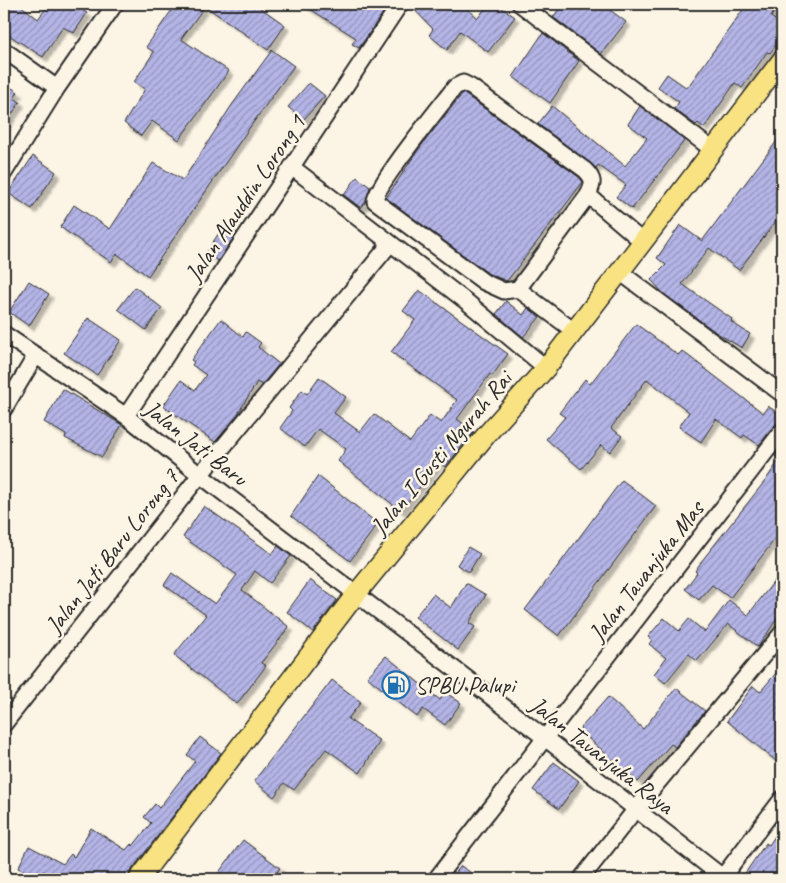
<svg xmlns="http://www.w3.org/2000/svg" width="786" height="883" viewBox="0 0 786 883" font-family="Caveat,sans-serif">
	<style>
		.building { fill: url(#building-hatch); stroke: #2b2b2b; filter: url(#shadow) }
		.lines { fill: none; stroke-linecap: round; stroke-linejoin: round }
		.minor-casing { stroke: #2b2b2b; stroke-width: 19 }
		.major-casing { stroke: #2b2b2b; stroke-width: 22 }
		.minor { stroke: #fcf5e5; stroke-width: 15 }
		.major { stroke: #f8e281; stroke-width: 19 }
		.labels { text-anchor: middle; stroke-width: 5; stroke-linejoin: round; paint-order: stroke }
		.street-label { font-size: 24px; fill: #2b2b2b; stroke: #fcf5e5 }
		.poi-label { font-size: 24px; fill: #2b2b2b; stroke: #fcf5e5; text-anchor: start }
	</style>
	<defs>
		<pattern id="building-hatch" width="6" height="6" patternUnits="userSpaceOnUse" patternTransform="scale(1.25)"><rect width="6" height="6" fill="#b4b5e7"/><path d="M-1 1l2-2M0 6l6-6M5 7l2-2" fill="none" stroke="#9393bb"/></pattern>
		<filter id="shadow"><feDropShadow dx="4.5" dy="4.5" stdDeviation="1" flood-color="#0004"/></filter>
	</defs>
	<rect width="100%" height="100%" fill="#fcf5e5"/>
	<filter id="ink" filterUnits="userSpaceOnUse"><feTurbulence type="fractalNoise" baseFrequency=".02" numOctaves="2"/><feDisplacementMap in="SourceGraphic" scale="10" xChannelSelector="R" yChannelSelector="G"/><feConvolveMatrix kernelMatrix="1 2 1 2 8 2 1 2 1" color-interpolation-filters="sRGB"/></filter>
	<g filter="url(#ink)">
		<!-- building -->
		<path class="building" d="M4,4H19L38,19L49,4H71L87,13L74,33L63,27L43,57L4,32Z
			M176,4H255L285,25L268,50L205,6L181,39L229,71L179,140L152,121L141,136L124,123L145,89L134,82L154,52L146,47Z
			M302,4H389L359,48L352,44L356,38Z
			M409,4H462L478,18L488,4H497L515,17L488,52L460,31L447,50L429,35L433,29Z
			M563,4H602L626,22L601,54L553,17Z
			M747,4H779L771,17L782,25L776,36L780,39L770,53L767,52L742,88L735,83L704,128L698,123L696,125L674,109L679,102L658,87L667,74L687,88Z
			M543,33L579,61L550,103L513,77Z
			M272,50L294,66L250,127L148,276L117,254L111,262L60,227L74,205L110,229L153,163L183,180L232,105Z
			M4,83L18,92L14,98L20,102L4,126Z
			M309,83L325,96L303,120L288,107Z
			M463,93L579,177L583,182L507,281L489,274L386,198L418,150Z
			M552,106L625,166L647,138L628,124L640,106L685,140L632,209L616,197L626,185L598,165L596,168L538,124Z
			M782,134V213L739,270L709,248L682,284L732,319L731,322L750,334L742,348L717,333L664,294L651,280L666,265L657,258L680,225L702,241Z
			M33,156L56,172L32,209L8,193Z
			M357,177L370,187L366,201L361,208L344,195Z
			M224,225L237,233L218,261L206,253Z
			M29,281L49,294L29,326L9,312Z
			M135,287L162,308L146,330L118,309Z
			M419,290L508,354L492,376L490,374L457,419L474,432L445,467L439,462L401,511L338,461L346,449L318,429L305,447L280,428L292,411L289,408L302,390L307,394L319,377L346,397L334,413L360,432L374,414L410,442L430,415L441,423L457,400L391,352L415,320L403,311Z
			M506,301L523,315L528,308L540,317L523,337L496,314Z
			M88,318L121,340L97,375L64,353Z
			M221,319L243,337L246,332L261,343L258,347L279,364L262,385L257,382L234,420L215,442L163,406L181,380L195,390L206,375L192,365L194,362L191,360Z
			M636,324L678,355L682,351L763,413L768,406L782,416V422L775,425L759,445L744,435L742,438L716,419L701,442L679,427L689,412L647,379L611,428L622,436L610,452L601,445L581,469L546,439L565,417L559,413L585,379L590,384Z
			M63,389L122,425L102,457L65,438L66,435L44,422Z
			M782,446V544L775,539L730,598L712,585L699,600L685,589L697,573L695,571L704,558L765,481L780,459L775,456Z
			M318,476L378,524L350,561L291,516Z
			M622,480L656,506L559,636L525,610Z
			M204,506L272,554L278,546L291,556L270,583L255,571L242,590L289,627L261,663L266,666L237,704L174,655L206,615L164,585L172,573L215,604L237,575L183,537Z
			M468,547L480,554L469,572L457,565Z
			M782,571V611L758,647L728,624L697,661L689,654L665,683L654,674L666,658L649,644L652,640L648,637L664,618L679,631L689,619L705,632L729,600L748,615Z
			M310,580L337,600L313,632L287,612Z
			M466,583L486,595L469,623L475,627L458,650L415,617L433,594L451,608Z
			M386,656L440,700L445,692L461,703L445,725L423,709L417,717L367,677Z
			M782,666V766L727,721L753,686L760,692Z
			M332,680L361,702L348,719L380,741L360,773L326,749L294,790L284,783L274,797L254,781Z
			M676,688L705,711L675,747L671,744L638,782L579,730L608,697L643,729Z
			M200,737L221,753L130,872L128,879H54L43,871L39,878L18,868L29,846L63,864L71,854L74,857L91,828L126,850L131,844L133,846L151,823L144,817L155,804L159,808L195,761L187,755Z
			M554,762L579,781L559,809L533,790Z
			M782,826V879H741L766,843L769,845Z
			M243,840L280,868L272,879H214Z
			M461,866L480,879H451Z"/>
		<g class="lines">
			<!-- minor casing -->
			<g class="minor-casing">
				<path id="minor" d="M520,4L713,150
					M4,50L57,88L115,4
					M293,168L467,302L546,368
					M4,173L57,88
					M620,272L782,394
					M518,289L588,195
					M574,331L518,289L504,291L484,282L375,201C375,186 442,104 455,87L463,83L471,87L585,170C594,179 594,183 588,195L643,242
					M4,334L126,416L200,475L545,738L725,879
					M4,409L36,355
					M126,416L400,4
					M4,724L200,475L390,244
					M436,879L782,431
					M581,879L635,810L782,633
					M721,879L782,799"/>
			</g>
			<!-- major casing -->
			<g class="major-casing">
				<path id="major" d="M139,879L356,594L487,434L546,368L782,60"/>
			</g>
			<!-- minor -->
			<use href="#minor" class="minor"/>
			<!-- major -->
			<use href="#major" class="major"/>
		</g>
	</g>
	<!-- icons -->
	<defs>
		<g id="fuel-ring" transform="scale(1.4375)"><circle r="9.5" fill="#fcf5e5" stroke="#1f6fb2" stroke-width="1.5"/><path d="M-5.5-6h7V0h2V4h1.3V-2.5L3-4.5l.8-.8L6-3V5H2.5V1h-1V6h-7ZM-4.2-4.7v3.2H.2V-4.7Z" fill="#1f6fb2"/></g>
	</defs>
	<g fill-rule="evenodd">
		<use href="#fuel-ring" x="396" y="685"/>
	</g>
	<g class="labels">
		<!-- street labels -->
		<g class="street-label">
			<text transform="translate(245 198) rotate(-56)" y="8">Jalan Alauddin Lorong 1</text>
			<text transform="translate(196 443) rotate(38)" y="8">Jalan Jati Baru</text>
			<text transform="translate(441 453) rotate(-50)" y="8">Jalan I Gusti Ngurah Rai</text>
			<text transform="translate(112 551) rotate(-52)" y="8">Jalan Jati Baru Lorong 7</text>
			<text transform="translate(646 571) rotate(-52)" y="8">Jalan Tavanjuka Mas</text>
			<text transform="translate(602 755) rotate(38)" y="8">Jalan Tavanjuka Raya</text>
		</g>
		<!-- poi labels -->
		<g class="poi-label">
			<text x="415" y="693">SPBU Palupi</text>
		</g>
	</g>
	<!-- margin -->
	<rect width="786" height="883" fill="none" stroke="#fcf5e5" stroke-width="20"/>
	<rect x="10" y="10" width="766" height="863" fill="none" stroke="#2b2b2b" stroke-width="2" filter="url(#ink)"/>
</svg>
